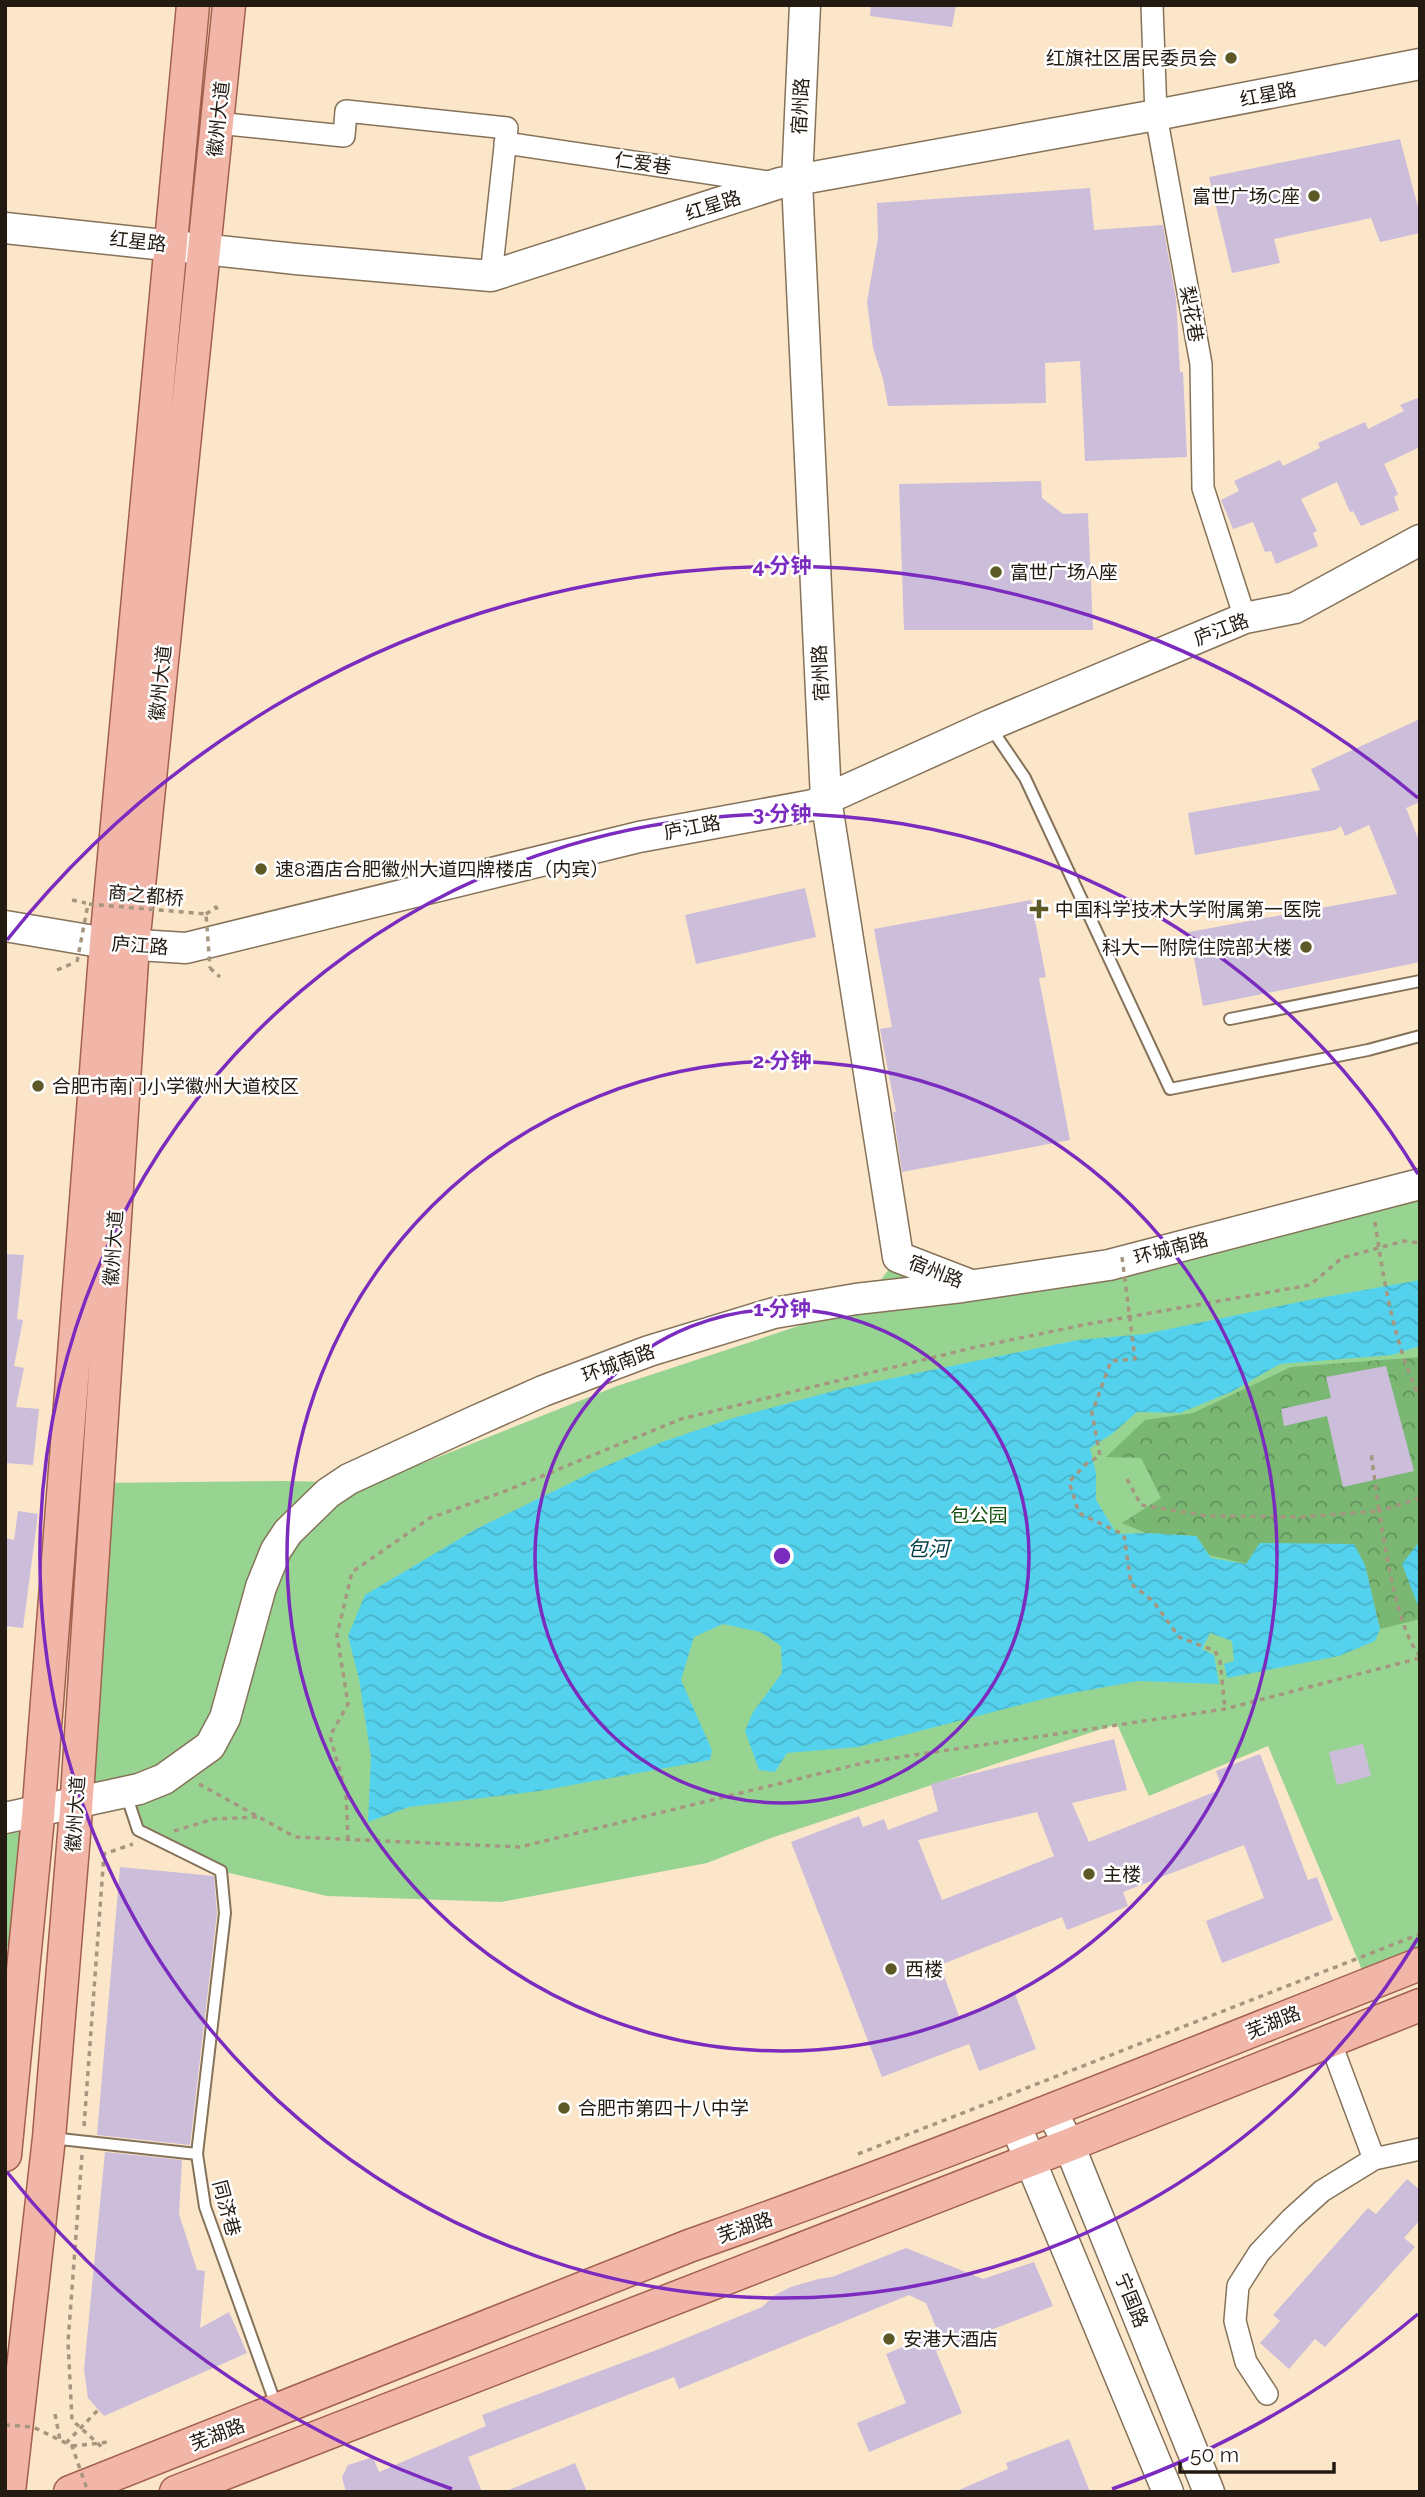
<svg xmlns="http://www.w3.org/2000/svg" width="1425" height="2497" viewBox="0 0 1425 2497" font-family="Raleway,'Noto Sans SC',sans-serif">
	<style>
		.green { fill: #98d491 }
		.forest { fill: url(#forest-crowns) }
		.water { fill: url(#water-waves) }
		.building { fill: #ccbddb; fill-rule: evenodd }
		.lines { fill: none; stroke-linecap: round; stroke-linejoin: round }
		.lane-casing { stroke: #857259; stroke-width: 14 }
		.street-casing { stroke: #857259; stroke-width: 24 }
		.secondary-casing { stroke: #857259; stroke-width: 33 }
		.primary-casing { stroke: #a2604d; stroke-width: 35 }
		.path { stroke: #a69680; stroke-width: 3.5; stroke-dasharray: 5 5; stroke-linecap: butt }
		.lane { stroke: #fff; stroke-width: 10 }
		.street { stroke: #fff; stroke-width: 21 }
		.secondary { stroke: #fff; stroke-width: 30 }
		.primary { stroke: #f1b6a8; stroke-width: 32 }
		.path-bridge { stroke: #a69680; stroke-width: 3.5; stroke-dasharray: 5 5; stroke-linecap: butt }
		.ring { fill: none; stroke: #7b2cbf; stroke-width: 3.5 }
		.poi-dot { fill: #5c5926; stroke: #fff; stroke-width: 2.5 }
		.labels { text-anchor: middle; stroke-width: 5; stroke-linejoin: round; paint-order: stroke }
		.poi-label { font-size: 19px; fill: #231b11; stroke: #fff; text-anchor: start }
		.street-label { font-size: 19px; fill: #231b11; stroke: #fff }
		.park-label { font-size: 19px; fill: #12510d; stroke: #fff }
		.water-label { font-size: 21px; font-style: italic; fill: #003d47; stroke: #fff }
		.centre { fill: #7b2cbf; stroke: #fff; stroke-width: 3.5 }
		.ring-label { font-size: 21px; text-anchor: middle; font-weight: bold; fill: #7b2cbf; stroke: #fff; stroke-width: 5; stroke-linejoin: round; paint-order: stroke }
	</style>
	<defs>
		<pattern id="forest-crowns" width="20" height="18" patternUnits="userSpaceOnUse" patternTransform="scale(1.75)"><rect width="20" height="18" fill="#79b773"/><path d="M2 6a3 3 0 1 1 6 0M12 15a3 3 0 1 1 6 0" fill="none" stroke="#63945d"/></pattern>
		<pattern id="water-waves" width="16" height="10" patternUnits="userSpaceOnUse" patternTransform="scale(1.75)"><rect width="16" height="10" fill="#54d2ed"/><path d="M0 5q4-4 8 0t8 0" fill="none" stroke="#49b4ca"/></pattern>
	</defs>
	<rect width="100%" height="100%" fill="#fbe6c9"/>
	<!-- green -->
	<path class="green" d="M1420,1184V1964L1368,1984L1268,1746L1149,1796L1117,1724L771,1838L707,1863L501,1902L327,1896L221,1871L138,1830L127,1797L76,1810L98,1483L284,1481L373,1483L617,1386L862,1305L889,1269L899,1263L976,1272L1122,1257Z
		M19,1832L25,1952L5,1946V1835Z"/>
	<!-- forest -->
	<path class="forest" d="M1420,1357V1541L1403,1564L1420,1611V1619L1380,1629L1365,1565L1247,1564L1209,1555L1196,1536L1146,1533L1122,1523L1161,1498L1141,1458L1106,1457L1145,1420L1193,1413L1291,1367Z"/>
	<!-- water -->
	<path class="water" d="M1420,1280V1346L1392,1355L1280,1364L1231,1392L1180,1413L1137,1412L1112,1434L1090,1448L1096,1473V1500L1117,1534L1146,1533L1196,1536L1211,1558L1246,1564L1260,1543L1354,1544L1365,1565L1380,1629L1375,1641L1339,1656L1227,1678L1224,1664L1234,1661L1232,1641L1210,1633L1202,1649L1214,1655L1219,1684L1138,1681L1051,1697L858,1747L787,1753L775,1772L759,1770L745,1731L753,1712L782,1673L781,1646L760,1632L723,1624L694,1637L681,1680L712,1750L710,1760L539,1791L409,1807L368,1822L371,1757L359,1679L348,1636L365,1595L476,1529L599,1469L662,1442L733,1418L845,1388L1078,1340L1145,1334L1314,1299Z
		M1420,1541V1611L1402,1564Z"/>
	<!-- building -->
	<path class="building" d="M871,5H956L952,27L870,16Z
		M1400,139L1420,215V233L1380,242L1371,218L1274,239L1280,263L1232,273L1209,177Z
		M1090,188L1094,230L1163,225L1176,299L1180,372H1183L1187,457L1085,461L1080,361L1045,363L1046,403L888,406L883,379L873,348L867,302L878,238L877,203Z
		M1420,397V447L1384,464L1398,494L1394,497L1399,510L1361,526L1353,511L1350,512L1337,482L1301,499L1317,531L1313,533L1318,546L1276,564L1271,551L1265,552L1253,522L1233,529L1221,500L1239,491L1234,481L1280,460L1283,466L1320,448L1318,443L1365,422L1368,429L1404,411L1400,405Z
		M1041,481L1042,498L1063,514L1088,513L1093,630H904L899,484Z
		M1420,719V802L1406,808L1420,843V962L1203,1006L1189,932L1397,894L1369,825L1345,836L1341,826L1335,830L1195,855L1188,813L1320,790L1311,769Z
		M805,888L816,937L696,964L685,915Z
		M1031,900L1046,977L1039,978L1070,1140L902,1172L893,1112H896L880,1029L892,1027L874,929Z
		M5,1254L24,1255L17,1319L23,1320L14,1366L24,1368L16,1407L39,1409L33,1465L5,1463Z
		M1386,1366L1414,1471L1343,1487L1327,1416L1284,1426L1281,1409L1331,1398L1326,1377Z
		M18,1511L38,1514L23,1628L5,1626V1538L14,1540Z
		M1114,1739L1127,1790L1072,1803L1089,1842L1222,1789L1216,1771L1260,1754L1308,1880L1317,1877L1333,1920L1222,1963L1206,1921L1264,1898L1244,1845L1123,1892L1128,1906L1067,1930L1062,1917L940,1965L959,2016L1015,1994L1036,2049L979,2071L969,2044L882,2077L791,1842L859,1816L863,1827L884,1819L888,1830L938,1811L931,1784ZM1037,1812L1054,1856L942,1900L918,1840Z
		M1363,1744L1371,1776L1337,1785L1329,1752Z
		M120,1867L214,1876L217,1913L190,2145L97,2135Z
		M105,2152L182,2160L179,2214L197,2270L205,2271L200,2328L229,2312L247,2353L104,2416L88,2398L84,2369Z
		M1407,2179L1420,2190V2220L1404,2238L1415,2247L1325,2347L1315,2339L1289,2369L1260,2343L1280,2321L1273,2315L1368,2208L1376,2214Z
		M906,2248L983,2279L1034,2262L1053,2306L936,2351L962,2413L869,2452L857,2423L906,2403L886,2354L938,2332L926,2303L909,2295L679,2389L674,2377L468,2457L482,2492H346L342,2477L348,2465L373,2457L379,2472L486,2426L482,2415L662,2348L762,2307L775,2295L791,2287L818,2279L832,2277Z
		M1069,2439L1090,2492H954L1008,2469L1006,2463Z
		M575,2463L587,2492H506V2491Z"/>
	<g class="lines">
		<!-- lane casing -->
		<g class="lane-casing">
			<path id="lane" d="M991,728L1025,778L1170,1089L1368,1050L1420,1036
				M1230,1019L1420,981
				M127,1797L138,1830L221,1871L225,1913L197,2154
				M51,2138L197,2154L205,2207L277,2408"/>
		</g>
		<!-- street casing -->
		<g class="street-casing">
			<path id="street" d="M1152,5L1156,115L1201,364L1203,488L1245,618
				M217,123L344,136L346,111L507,128L491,276
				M505,143L775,183
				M1330,2041L1374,2159
				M1267,2394L1246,2362L1235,2321L1238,2286L1259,2253L1291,2219L1322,2191L1374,2159L1420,2149"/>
		</g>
		<!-- secondary casing -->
		<g class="secondary-casing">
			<path id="secondary" d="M805,5L797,181L826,799L898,1257L968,1284
				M5,228L296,259L491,276L780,183L1156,115L1420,64
				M5,926L106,943L186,948L639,837L813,805L990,725L1245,618L1295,608L1420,540
				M5,1818L139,1789L164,1779L210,1746L225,1718L261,1587L276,1550L288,1532L328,1493L349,1479L471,1423L543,1391L649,1351L774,1313L856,1299L962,1287L1109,1265L1420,1184
				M1051,2110L1069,2145L1209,2492
				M1015,2124L1168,2492"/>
		</g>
		<!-- primary casing -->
		<g class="primary-casing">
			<path id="primary" d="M5,2155L38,1817L106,943L193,5
				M9,2492L49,2138L76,1810L133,945L229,5
				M70,2492L689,2246C935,2159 1177,2060 1420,1964
				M176,2492L1069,2145L1420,2005"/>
		</g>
		<!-- path -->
		<path class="path" d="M72,900L86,903
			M206,914L216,907L219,914
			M210,968L220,977
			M57,970L71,964
			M1375,1222C1384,1284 1394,1342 1420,1399
			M1127,1479L1141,1505L1208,1516L1303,1517L1379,1511L1371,1453
			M1420,1498L1379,1511C1385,1546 1397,1630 1420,1656
			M199,1784L295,1837L520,1847L867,1762L1225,1709L1420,1658
			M174,1831L214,1819L257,1817
			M348,1840L346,1793L330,1736L348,1704L337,1635L352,1572L430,1518L503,1492L681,1419L976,1347L1088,1324L1310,1285L1342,1258L1404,1241L1420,1243
			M84,2126L104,1854L133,1844
			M858,2154L1420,1934
			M82,2155L68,2342L72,2420L105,2450
			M55,2414L60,2440
			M66,2443L98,2410
			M72,2446L110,2442"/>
		<!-- lane -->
		<use href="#lane" class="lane"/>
		<!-- street -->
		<use href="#street" class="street"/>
		<!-- secondary -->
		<use href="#secondary" class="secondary"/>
		<!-- primary -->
		<use href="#primary" class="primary"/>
		<!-- path-bridge -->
		<path class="path-bridge" d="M77,962L88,904L206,914L210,968
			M1122,1257L1135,1359L1111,1361L1092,1413L1100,1456L1087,1463L1069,1482L1079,1513L1124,1535L1131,1584L1153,1601L1179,1637L1215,1651L1220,1661L1225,1709
			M5,2425L33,2427L72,2446L88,2492"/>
	</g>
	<!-- distance rings -->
	<g class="ring">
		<circle cx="782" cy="1556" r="247"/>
		<circle cx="782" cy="1556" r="495"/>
		<path d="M1418 1938A742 742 0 1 1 1418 1174"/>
		<path d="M1418 2314A990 990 0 0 1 1112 2489M452 2489A990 990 0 0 1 7 2172M7 940A990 990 0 0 1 1418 798"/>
	</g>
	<!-- markers -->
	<g class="poi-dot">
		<circle cx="1231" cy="58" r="7"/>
		<circle cx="1314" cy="196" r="7"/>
		<circle cx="996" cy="572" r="7"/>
		<circle cx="261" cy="869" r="7"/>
		<path d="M1035.5 898.5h7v7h7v7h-7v7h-7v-7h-7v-7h7z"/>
		<circle cx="1306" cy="947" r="7"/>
		<circle cx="38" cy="1086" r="7"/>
		<circle cx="1089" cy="1874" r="7"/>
		<circle cx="891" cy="1969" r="7"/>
		<circle cx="564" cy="2108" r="7"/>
		<circle cx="889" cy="2339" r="7"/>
	</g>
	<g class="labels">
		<!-- poi labels -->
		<g class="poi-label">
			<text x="1217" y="65" text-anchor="end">红旗社区居民委员会</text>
			<text x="1300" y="203" text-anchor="end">富世广场C座</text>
			<text x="1010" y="579">富世广场A座</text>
			<text x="275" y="876">速8酒店合肥徽州大道四牌楼店（内宾）</text>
			<text x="1055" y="916">中国科学技术大学附属第一医院</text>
			<text x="1292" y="954" text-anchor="end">科大一附院住院部大楼</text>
			<text x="52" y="1093">合肥市南门小学徽州大道校区</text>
			<text x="1103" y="1881">主楼</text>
			<text x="905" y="1976">西楼</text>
			<text x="578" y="2115">合肥市第四十八中学</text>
			<text x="903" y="2346">安港大酒店</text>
		</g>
		<!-- street labels -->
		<g class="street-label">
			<text transform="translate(1268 94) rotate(-11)" y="7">红星路</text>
			<text transform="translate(800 106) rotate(-87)" y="7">宿州路</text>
			<text transform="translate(218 119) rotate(-84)" y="7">徽州大道</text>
			<text transform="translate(643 163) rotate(8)" y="7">仁爱巷</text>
			<text transform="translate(713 205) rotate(-18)" y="7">红星路</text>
			<text transform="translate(138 241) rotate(6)" y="7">红星路</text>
			<text transform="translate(1192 314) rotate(80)" y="7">梨花巷</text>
			<text transform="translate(1221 629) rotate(-21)" y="7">庐江路</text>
			<text transform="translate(820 673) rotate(-93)" y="7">宿州路</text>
			<text transform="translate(160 683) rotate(-84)" y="7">徽州大道</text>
			<text transform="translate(692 827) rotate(-11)" y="7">庐江路</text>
			<text transform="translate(146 895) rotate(5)" y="7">商之都桥</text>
			<text transform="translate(140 945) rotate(4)" y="7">庐江路</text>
			<text transform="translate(113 1248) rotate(-86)" y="7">徽州大道</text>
			<text transform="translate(1171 1248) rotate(-15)" y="7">环城南路</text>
			<text transform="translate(936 1271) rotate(21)" y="7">宿州路</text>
			<text transform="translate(618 1363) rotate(-20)" y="7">环城南路</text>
			<text transform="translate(75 1814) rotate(-86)" y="7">徽州大道</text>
			<text transform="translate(1273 2022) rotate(-22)" y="7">芜湖路</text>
			<text transform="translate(227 2208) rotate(75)" y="7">同济巷</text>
			<text transform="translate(745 2227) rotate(-19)" y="7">芜湖路</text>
			<text transform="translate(1132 2300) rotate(68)" y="7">宁国路</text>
			<text transform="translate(217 2434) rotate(-21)" y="7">芜湖路</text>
		</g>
		<!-- park labels -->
		<g class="park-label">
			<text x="979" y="1522">包公园</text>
		</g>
		<!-- water labels -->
		<g class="water-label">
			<text x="928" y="1556">包河</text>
		</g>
	</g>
	<circle cx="782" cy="1556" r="10" class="centre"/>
	<g class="ring-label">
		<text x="782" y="573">4 分钟</text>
		<text x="782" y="821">3 分钟</text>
		<text x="782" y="1068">2 分钟</text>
		<text x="782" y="1316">1 分钟</text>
	</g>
	<!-- border -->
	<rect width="1425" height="2497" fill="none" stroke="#231b11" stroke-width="14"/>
	<!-- scale -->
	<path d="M1180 2462v10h154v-10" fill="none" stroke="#231b11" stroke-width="3.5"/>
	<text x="1190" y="2462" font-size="21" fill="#231b11" stroke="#ffffff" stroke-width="5" paint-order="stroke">50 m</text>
</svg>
